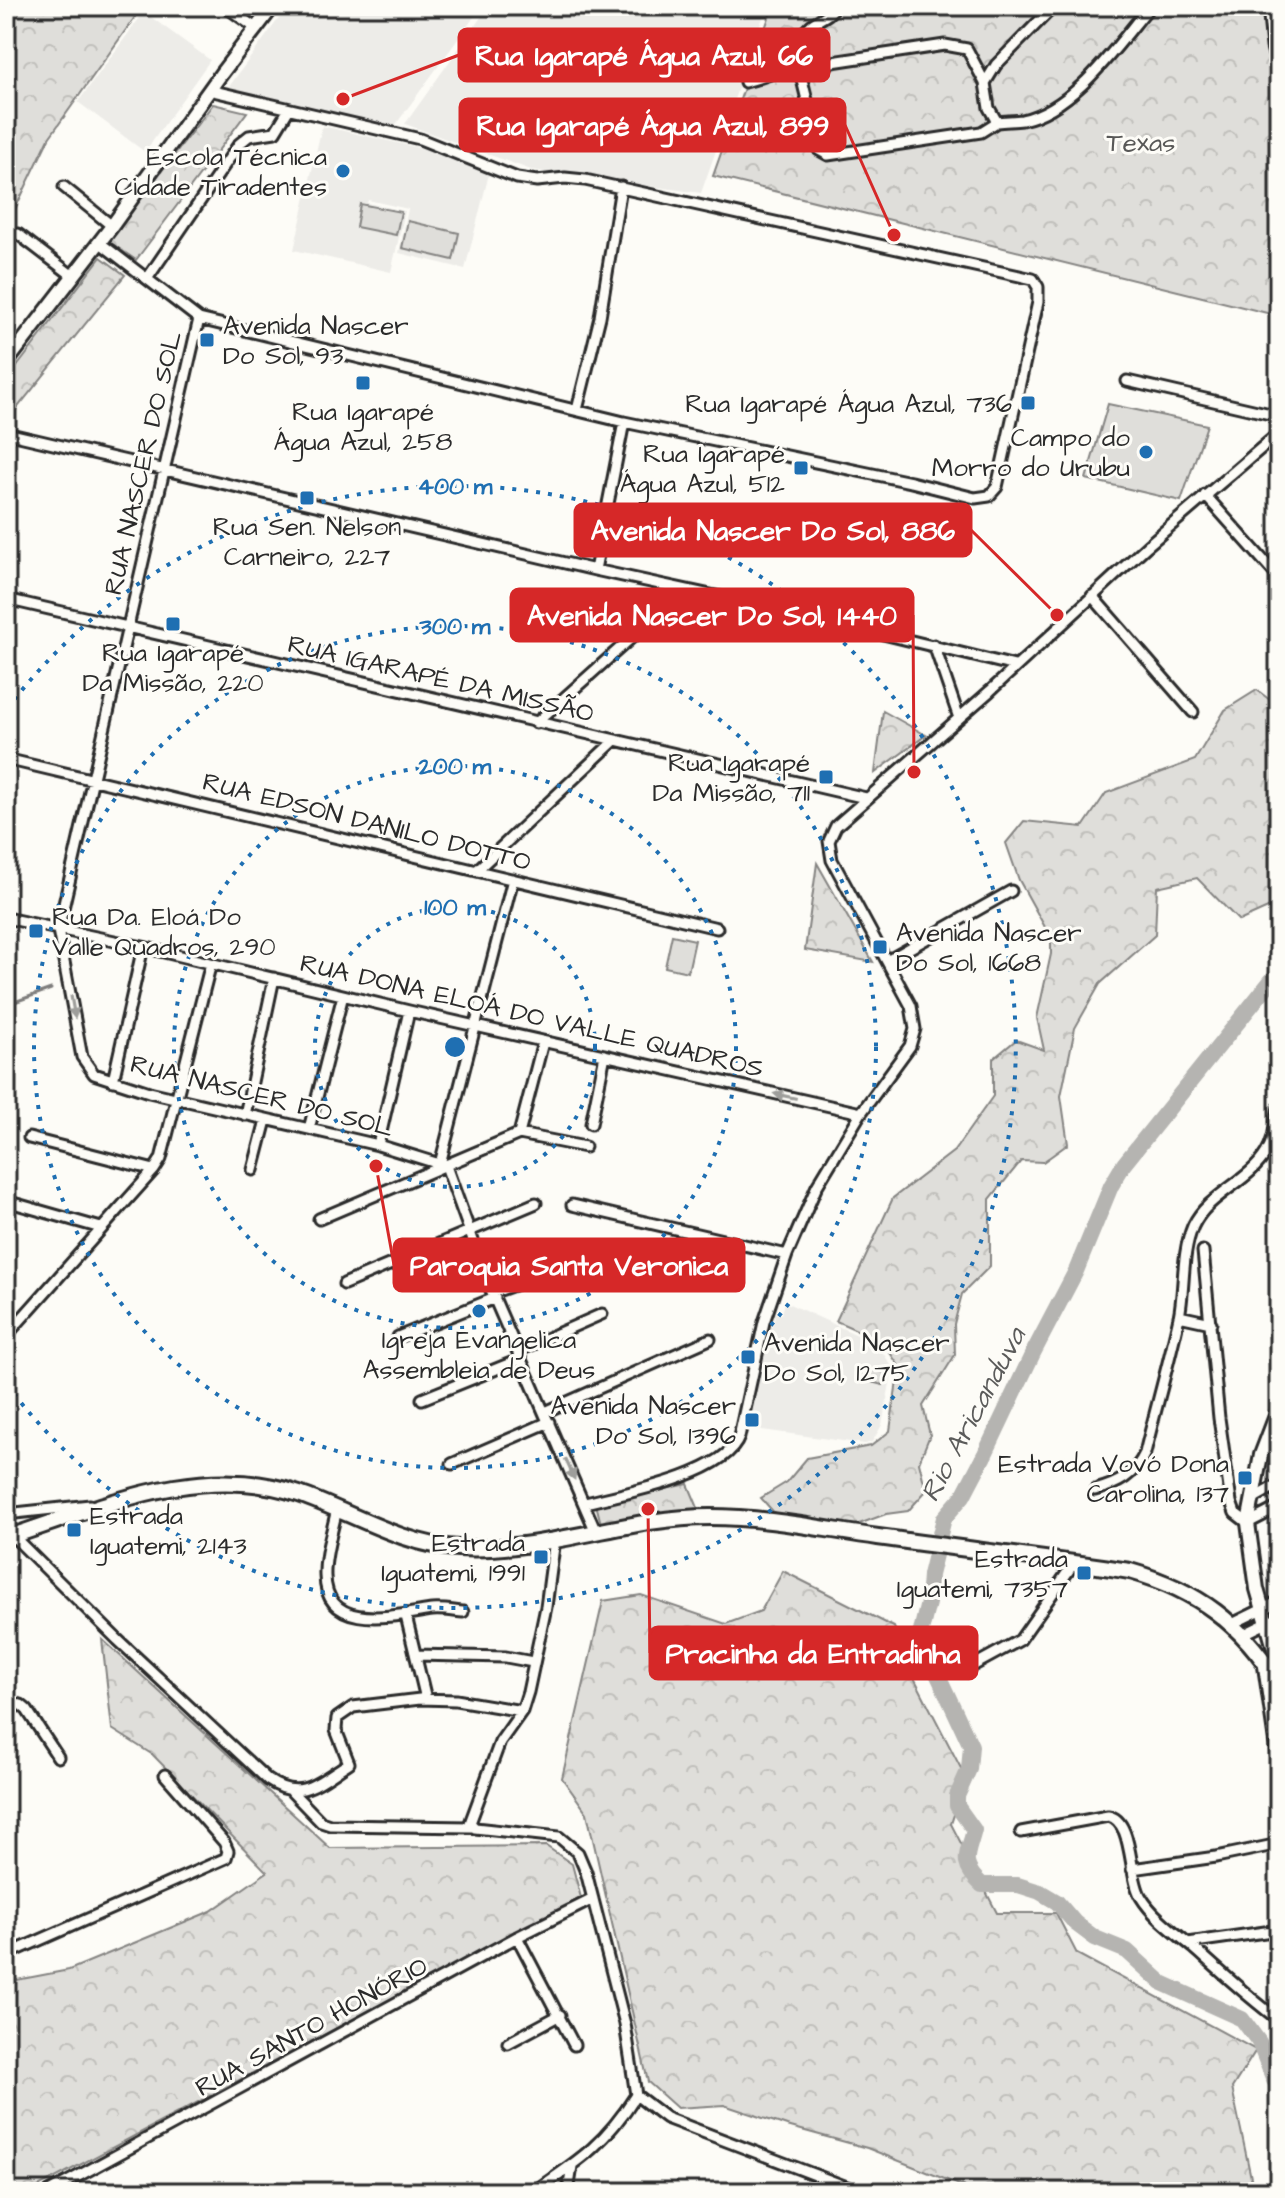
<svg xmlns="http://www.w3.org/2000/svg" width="1285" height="2198" viewBox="0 0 1285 2198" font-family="'Architects Daughter',sans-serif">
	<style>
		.built { fill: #edece8 }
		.forest { fill: url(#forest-crowns); stroke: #858482; stroke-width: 2 }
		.pitch { fill: #dfdeda; stroke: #858482; stroke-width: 2 }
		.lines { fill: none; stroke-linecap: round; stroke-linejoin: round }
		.stream { stroke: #7e7d7b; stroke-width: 3 }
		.river { stroke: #b5b4b1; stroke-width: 16 }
		.street-casing { stroke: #2b2b2b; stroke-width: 15 }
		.secondary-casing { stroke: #2b2b2b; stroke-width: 18 }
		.primary-casing { stroke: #2b2b2b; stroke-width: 20 }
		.street { stroke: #fdfcf7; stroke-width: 9 }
		.secondary { stroke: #fdfcf7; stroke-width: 12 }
		.primary { stroke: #fdfcf7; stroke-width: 14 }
		.oneway { fill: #9e9e9b }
		.ring { fill: none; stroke: #1f6fb2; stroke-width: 4; stroke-dasharray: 4 8 }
		.poi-dot { fill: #1f6fb2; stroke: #fdfcf7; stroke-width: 3 }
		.labels { text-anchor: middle; stroke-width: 6; stroke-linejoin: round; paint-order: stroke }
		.park-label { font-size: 26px; fill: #585857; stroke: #fdfcf7 }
		.poi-label { font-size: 26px; fill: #2b2b2b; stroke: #fdfcf7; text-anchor: end }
		.street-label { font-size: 26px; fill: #2b2b2b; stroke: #fdfcf7 }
		.water-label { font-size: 28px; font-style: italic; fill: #5b5b5a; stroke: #fdfcf7 }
		.centre { fill: #1f6fb2; stroke: #fdfcf7; stroke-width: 4 }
		.ring-label { font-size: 24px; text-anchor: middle; font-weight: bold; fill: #1f6fb2; stroke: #fdfcf7; stroke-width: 6; stroke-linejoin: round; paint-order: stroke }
		.leader { fill: none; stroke: #d62828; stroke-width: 3 }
		.callout-dot { fill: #d62828; stroke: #fdfcf7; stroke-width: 3 }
		.callout { fill: #d62828; stroke: #d62828; stroke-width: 3 }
		.callout-label { font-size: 28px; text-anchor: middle; font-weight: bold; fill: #fff }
	</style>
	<defs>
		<pattern id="forest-crowns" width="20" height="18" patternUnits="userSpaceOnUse" patternTransform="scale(2)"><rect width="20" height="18" fill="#dfdeda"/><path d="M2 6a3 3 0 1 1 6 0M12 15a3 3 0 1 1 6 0" fill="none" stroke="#c0bfbb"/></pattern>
	</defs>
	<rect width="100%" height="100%" fill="#fdfcf7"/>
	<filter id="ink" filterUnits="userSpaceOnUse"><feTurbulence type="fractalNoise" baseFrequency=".0125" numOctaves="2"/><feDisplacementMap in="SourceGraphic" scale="16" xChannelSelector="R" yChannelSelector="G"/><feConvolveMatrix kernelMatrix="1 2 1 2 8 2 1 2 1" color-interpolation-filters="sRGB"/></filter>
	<g filter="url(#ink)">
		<!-- built -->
		<path class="built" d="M288,6H482L394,127L228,88Z
			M489,6H767L701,193L531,170L405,124Z
			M144,12L210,60L145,152L78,102Z
			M322,126L438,152L489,174L465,269L399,253L408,209L368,200L367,203L405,211L391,272L294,250Z
			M785,1302L877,1344L893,1368L882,1425L872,1442L865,1444L747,1428L760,1362L776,1313L782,1314Z"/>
		<!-- forest -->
		<path class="forest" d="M6,6H119L135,17L49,138L6,228Z
			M773,6H1279V316L713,176Z
			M213,104L247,112L136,260L108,241Z
			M101,257L125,275L6,422V381Z
			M1257,690L1279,707V903L1239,921L1197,878L1157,887L1155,935L1100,984L1075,1028L1061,1096L1068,1144L1043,1162L1021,1161L990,1199V1266L962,1294L954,1324L955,1355L923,1406L930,1435L919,1462L926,1491L908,1511L886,1514L851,1527L778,1517L761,1498L787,1482L807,1458L871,1446L890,1431L899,1366L882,1341L836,1321L893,1198L954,1151L993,1096V1059L1016,1040L1044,1050L1037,1018L1051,954V938L1019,880L1006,843L1024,821L1083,827L1106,793L1195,760L1225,710Z
			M883,711L926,735L875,773Z
			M817,863L873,962L805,950Z
			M688,1484L701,1515L602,1528L596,1504Z
			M783,1571L894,1627L908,1666L966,1778L951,1824L997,1913H1056L1077,1954L1256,2050L1232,2088L1254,2192H977L867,2148L787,2126L724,2105L677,2108L648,2082L587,1813L562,1778L603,1601L641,1595L726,1624L761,1611Z
			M102,1639L330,1848L546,1846L572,1864L581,1898L29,2192H6V1982L69,1970L211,1911L267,1872L153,1755L112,1729Z"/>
		<!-- pitch -->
		<path class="pitch" d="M360,204L401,212L396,235L356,227Z
			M408,221L459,233L453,260L402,248Z
			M1108,404L1207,425L1181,501L1086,479Z
			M672,935L695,940L688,972L665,967Z
			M861,1367L886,1373L883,1385L859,1379Z"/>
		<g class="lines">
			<!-- stream -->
			<path class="stream" d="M6,1005L51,989"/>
			<!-- river -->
			<path class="river" d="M1279,971L1124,1164L1111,1186L1076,1271L1033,1353L985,1454L963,1496L944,1518L930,1575L928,1603L921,1631L923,1643L971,1746L969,1769L957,1796V1806L974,1830C968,1855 958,1863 982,1885H1018L1040,1892L1057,1902L1075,1923L1095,1938L1127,1951L1162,1983L1242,2019L1259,2042L1274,2080L1279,2087"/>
			<!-- street casing -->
			<g class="street-casing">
				<path id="street" d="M225,6L257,29
					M1054,6L996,65L985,83L989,108L997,122C1005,121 1014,121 1022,120C1075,109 1117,45 1150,6
					M1268,6L1272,47L1279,73
					M745,82C764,77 783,72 794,54C799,44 801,34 810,26C819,18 829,17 835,6
					M985,83L967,49L945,45L799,67L819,150L828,155L981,132L997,122
					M64,187L112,226
					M18,234L73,276
					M99,242L199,319L624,422L911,482L975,498L989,496L997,487L1038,302V287L1033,279L585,180L565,178L537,181L517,178L420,139L209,90
					M147,279L239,144L249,136L275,132L289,109
					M199,319L58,930L82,1057L94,1074L149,1092L378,1145L446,1166L492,1293L596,1532
					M1127,381L1279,416
					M577,410L600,317L621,187
					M6,433L595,570L817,618L1015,666
					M1205,495L1279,578
					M595,570L624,422
					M1092,596L1193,712
					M6,599L866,798
					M934,645L959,718
					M536,723L685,590
					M6,759L717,928
					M477,870L614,741
					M6,918L143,947L409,1011L861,1113
					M887,961L1011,891
					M113,1081L143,947
					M245,1115L274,978
					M591,1124L605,1055
					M309,1129L343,995
					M519,1134L543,1042
					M29,1138L154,1170
					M378,1145L409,1011
					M440,1164L513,879
					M253,1170L266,1120
					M6,1201L101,1228
					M572,1205L787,1255
					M319,1219L519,1134L585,1147
					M1203,1251L1219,1418L1231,1502L1235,1513L1248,1523L1279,1507
					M344,1284L536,1203
					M492,1293L555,1270
					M1179,1316L1211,1323
					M6,1336L154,1170L161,1159L211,963
					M398,1337L495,1298
					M518,1351L602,1314
					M422,1399L521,1359
					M545,1412L710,1339
					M452,1464L549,1422
					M1095,1490C1118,1484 1135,1475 1145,1453C1156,1408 1169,1362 1179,1317C1185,1288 1181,1254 1193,1226C1208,1194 1248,1183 1266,1153C1275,1139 1275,1123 1279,1107
					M1254,1498L1279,1484
					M585,1503C622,1494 726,1475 739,1437L764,1322L787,1255L817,1186L861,1113L910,1046L915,1029L911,1006L832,860L829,841L836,826L990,691L1147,546L1279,433
					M337,1508C333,1530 324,1554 325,1576C326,1634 397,1615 432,1610C442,1609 453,1611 463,1612
					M6,1514L90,1505
					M13,1536L118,1640L268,1780C301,1803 320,1781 349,1763L336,1730L337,1718L353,1707L420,1699L456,1700L522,1711
					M406,1616L426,1699
					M1230,1625L1279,1601
					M1242,1635L1279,1617
					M416,1655L506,1657L533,1662
					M1263,1663L1279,1773
					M967,1669L1020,1640L1074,1563
					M6,1701L21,1705L27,1710L58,1757
					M292,1792L321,1822L330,1825L471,1827
					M1021,1832L1108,1816C1134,1820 1128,1876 1141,1897C1153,1917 1176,1933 1194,1948C1222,1973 1249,1998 1279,2020
					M1132,1869L1216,1857L1279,1844
					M517,1937L574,2045
					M1188,1943L1279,1930
					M6,1955L226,1858L228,1851L224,1842L165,1775
					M508,2043L560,2015
					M636,2095L666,2118L860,2192
					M49,2192L517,1937L593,1899
					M533,2192C580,2160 605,2144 636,2095L625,2024L586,1872L578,1853L559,1837L475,1828L470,1823L500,1742L522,1711L528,1692L546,1607L555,1539
					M568,2192L572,2166"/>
			</g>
			<!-- secondary casing -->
			<g class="secondary-casing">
				<path id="secondary" d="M6,363L112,226L221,74L273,6
					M1279,1408L1261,1455L1248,1523L1257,1589L1279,1665"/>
			</g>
			<!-- primary casing -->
			<g class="primary-casing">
				<path id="primary" d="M6,1538C100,1508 199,1460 299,1494C351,1512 402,1545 458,1548C543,1553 625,1517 710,1517C766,1517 822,1529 878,1537C962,1549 1046,1558 1130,1571C1197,1590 1242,1623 1279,1684"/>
			</g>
			<!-- street -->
			<use href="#street" class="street"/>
			<!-- secondary -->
			<use href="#secondary" class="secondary"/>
			<!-- primary -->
			<use href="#primary" class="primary"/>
		</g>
		<!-- one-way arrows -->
		<defs><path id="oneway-solid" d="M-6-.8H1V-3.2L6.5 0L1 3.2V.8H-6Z" transform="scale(2)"/></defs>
		<g class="oneway">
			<use href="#oneway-solid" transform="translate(73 1007) rotate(80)"/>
			<use href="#oneway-solid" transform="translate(785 1096) rotate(-168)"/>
			<use href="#oneway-solid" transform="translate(570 1469) rotate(66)"/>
		</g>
	</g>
	<!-- distance rings -->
	<g class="ring">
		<circle cx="455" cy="1047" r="140"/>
		<circle cx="455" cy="1047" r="281"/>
		<circle cx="455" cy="1047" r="421"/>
		<path d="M7 709A561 561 0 1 1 7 1385"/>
	</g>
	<!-- markers -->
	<g class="poi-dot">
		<circle cx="343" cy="171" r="8"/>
		<rect x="199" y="332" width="16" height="16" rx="4"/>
		<rect x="355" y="375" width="16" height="16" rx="4"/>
		<rect x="1020" y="395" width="16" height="16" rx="4"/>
		<circle cx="1146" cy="452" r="8"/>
		<rect x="793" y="460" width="16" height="16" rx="4"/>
		<rect x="299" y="490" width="16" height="16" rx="4"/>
		<rect x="165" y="616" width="16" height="16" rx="4"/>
		<rect x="818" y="769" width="16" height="16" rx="4"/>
		<rect x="28" y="923" width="16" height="16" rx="4"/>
		<rect x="872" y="939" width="16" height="16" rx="4"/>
		<circle cx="479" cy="1311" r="8"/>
		<rect x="740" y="1349" width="16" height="16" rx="4"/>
		<rect x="744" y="1412" width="16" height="16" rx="4"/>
		<rect x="1237" y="1470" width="16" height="16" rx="4"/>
		<rect x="66" y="1522" width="16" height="16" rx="4"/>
		<rect x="533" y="1549" width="16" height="16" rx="4"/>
		<rect x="1076" y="1565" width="16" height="16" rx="4"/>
	</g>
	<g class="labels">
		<!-- park labels -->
		<g class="park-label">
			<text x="1141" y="151">Texas</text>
		</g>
		<!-- poi labels -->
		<g class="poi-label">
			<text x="327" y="165">Escola Técnica<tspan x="327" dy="30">Cidade Tiradentes</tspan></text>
			<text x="223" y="334" text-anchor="start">Avenida Nascer<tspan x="223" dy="30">Do Sol, 93</tspan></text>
			<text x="1012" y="412">Rua Igarapé Água Azul, 736</text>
			<text x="363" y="420" text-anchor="middle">Rua Igarapé<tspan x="363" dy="30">Água Azul, 258</tspan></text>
			<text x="1130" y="446">Campo do<tspan x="1130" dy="30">Morro do Urubu</tspan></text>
			<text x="785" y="462">Rua Igarapé<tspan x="785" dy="30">Água Azul, 512</tspan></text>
			<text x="307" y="535" text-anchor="middle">Rua Sen. Nelson<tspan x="307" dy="30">Carneiro, 227</tspan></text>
			<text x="173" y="661" text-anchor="middle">Rua Igarapé<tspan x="173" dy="30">Da Missão, 220</tspan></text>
			<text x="810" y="771">Rua Igarapé<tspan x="810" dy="30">Da Missão, 711</tspan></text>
			<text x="52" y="925" text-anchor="start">Rua Da. Eloá Do<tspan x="52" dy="30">Valle Quadros, 290</tspan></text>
			<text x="896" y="941" text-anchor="start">Avenida Nascer<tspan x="896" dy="30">Do Sol, 1668</tspan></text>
			<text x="479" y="1348" text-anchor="middle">Igreja Evangelica<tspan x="479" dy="30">Assembleia de Deus</tspan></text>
			<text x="764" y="1351" text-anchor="start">Avenida Nascer<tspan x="764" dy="30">Do Sol, 1275</tspan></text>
			<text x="736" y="1414">Avenida Nascer<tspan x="736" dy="30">Do Sol, 1396</tspan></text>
			<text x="1229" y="1472">Estrada Vovó Dona<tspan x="1229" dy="30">Carolina, 137</tspan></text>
			<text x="90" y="1524" text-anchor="start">Estrada<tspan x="90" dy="30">Iguatemi, 2143</tspan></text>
			<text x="525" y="1551">Estrada<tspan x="525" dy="30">Iguatemi, 1991</tspan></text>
			<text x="1068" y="1567">Estrada<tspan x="1068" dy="30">Iguatemi, 7357</tspan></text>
		</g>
		<!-- street labels -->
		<g class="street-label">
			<text transform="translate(142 463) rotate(-77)" y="9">RUA NASCER DO SOL</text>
			<text transform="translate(441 678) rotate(13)" y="9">RUA IGARAPÉ DA MISSÃO</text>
			<text transform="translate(367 821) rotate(14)" y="9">RUA EDSON DANILO DOTTO</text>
			<text transform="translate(532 1015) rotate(13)" y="9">RUA DONA ELOÁ DO VALLE QUADROS</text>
			<text transform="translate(262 1095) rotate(14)" y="9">RUA NASCER DO SOL</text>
			<text transform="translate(311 2026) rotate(-29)" y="9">RUA SANTO HONÓRIO</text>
		</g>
		<!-- water labels -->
		<g class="water-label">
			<text transform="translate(972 1414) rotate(-62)" y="10">Rio Aricanduva</text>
		</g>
	</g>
	<circle cx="455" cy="1047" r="12" class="centre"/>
	<g class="ring-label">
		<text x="455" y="494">400 m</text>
		<text x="455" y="634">300 m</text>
		<text x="455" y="774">200 m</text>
		<text x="455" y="915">100 m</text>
	</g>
	<!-- callouts -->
	<path class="leader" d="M343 99L459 55M894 235L845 125M1057 615L971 530M914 772L913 615M376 1166L394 1265M648 1509L650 1653"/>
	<g class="callout-dot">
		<circle cx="343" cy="99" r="8"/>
		<circle cx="894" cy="235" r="8"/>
		<circle cx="1057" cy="615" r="8"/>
		<circle cx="914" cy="772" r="8"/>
		<circle cx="376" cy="1166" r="8"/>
		<circle cx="648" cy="1509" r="8"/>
	</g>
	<g class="callout">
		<rect x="459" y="29" width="370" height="52" rx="8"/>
		<rect x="460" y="99" width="385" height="52" rx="8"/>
		<rect x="575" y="504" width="396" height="52" rx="8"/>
		<rect x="511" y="589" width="402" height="52" rx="8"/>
		<rect x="394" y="1239" width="350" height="52" rx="8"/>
		<rect x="650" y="1627" width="327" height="52" rx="8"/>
	</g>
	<g class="callout-label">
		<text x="644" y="65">Rua Igarapé Água Azul, 66</text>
		<text x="653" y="135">Rua Igarapé Água Azul, 899</text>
		<text x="773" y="540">Avenida Nascer Do Sol, 886</text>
		<text x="712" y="625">Avenida Nascer Do Sol, 1440</text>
		<text x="569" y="1275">Paroquia Santa Veronica</text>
		<text x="813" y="1663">Pracinha da Entradinha</text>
	</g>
	<!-- margin -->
	<rect width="1285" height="2198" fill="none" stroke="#fdfcf7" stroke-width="32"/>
	<rect x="16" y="16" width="1253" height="2166" fill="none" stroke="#2b2b2b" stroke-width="3" filter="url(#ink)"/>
</svg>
